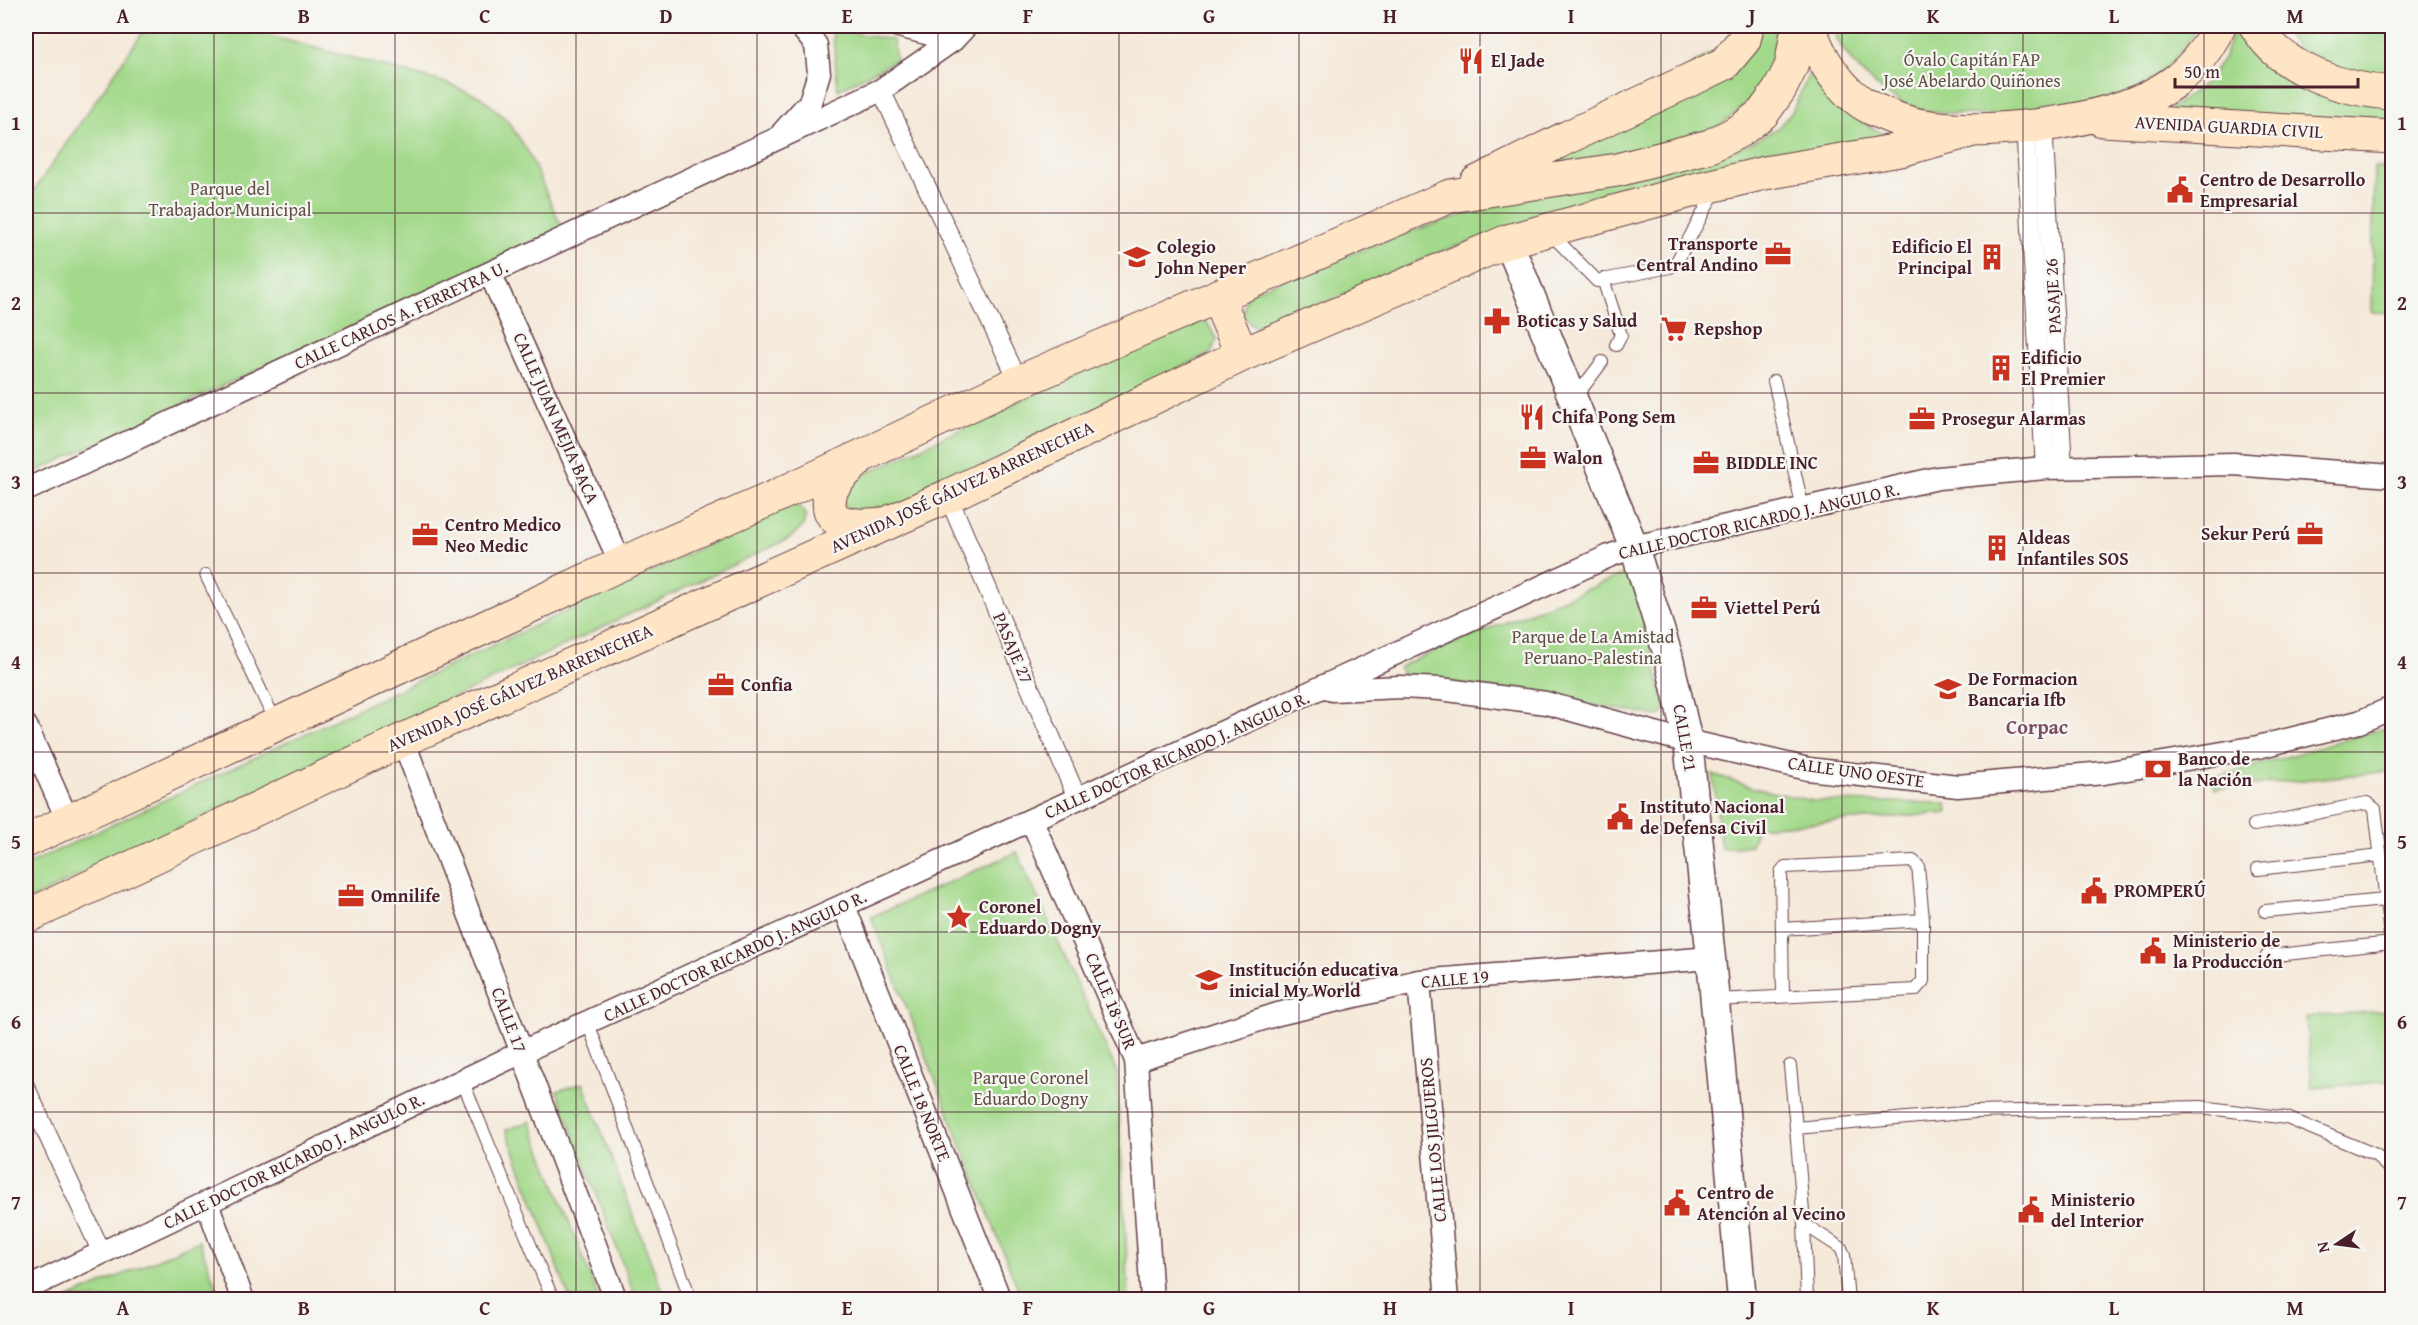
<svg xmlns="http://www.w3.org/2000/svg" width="2418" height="1325" viewBox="0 0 2418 1325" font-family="'Gentium Book Plus',serif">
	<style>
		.green { fill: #a3d98a; stroke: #767c5a; stroke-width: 1.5 }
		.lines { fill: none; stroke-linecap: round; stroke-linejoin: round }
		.service-casing { stroke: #643d45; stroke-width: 14 }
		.pedestrian-casing { stroke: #643d45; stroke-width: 20 }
		.minor-casing { stroke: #643d45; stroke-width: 25 }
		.tertiary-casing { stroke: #643d45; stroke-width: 31 }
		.secondary-casing { stroke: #643d45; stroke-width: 35 }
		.service { stroke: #fff; stroke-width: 12 }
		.pedestrian { stroke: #fff; stroke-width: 18 }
		.minor { stroke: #fff; stroke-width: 22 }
		.tertiary { stroke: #fff; stroke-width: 28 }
		.secondary { stroke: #fde5c5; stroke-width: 33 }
		.grid { fill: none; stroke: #4a1f2b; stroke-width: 1.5; stroke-opacity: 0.55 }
		.labels { text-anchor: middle; stroke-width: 4.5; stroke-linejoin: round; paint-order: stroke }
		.park-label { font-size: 18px; fill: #604e43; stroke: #f6f6f2 }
		.poi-label { font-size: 18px; font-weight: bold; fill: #4a1f2b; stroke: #f6f6f2; text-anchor: start }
		.street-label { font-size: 18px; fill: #4a1f2b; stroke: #f6f6f2 }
		.neighbourhood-label { font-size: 20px; font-weight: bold; fill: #7b4e64; stroke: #f6f6f2 }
		.neatline { fill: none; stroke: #4a1f2b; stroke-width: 2 }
		.grid-label { font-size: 20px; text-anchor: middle; font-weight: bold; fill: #4a1f2b }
	</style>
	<rect width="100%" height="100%" fill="#f6f6f2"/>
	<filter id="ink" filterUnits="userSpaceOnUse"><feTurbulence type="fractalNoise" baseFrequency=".0167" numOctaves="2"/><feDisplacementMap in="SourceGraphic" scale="12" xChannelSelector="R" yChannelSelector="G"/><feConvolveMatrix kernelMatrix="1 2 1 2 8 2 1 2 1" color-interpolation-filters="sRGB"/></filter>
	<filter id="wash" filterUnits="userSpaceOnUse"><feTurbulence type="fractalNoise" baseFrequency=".008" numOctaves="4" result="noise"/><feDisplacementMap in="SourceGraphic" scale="24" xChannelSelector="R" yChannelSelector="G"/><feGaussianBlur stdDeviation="1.35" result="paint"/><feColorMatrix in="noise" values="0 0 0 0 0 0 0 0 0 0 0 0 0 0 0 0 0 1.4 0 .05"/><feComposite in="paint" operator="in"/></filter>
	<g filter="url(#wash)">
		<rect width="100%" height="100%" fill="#f5e9d9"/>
		<!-- green -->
		<path class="green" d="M147,26H233L446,83L481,97L507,120L527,150L563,230L26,476V202Z
			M1754,26H1782L1780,42L1770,71L1758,91L1736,113L1715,129L1627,154L1531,167Z
			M1831,26H2197C2187,48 2167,69 2146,83C2102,112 1953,126 1905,104C1874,89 1843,58 1831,26Z
			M2235,26H2238L2312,87L2392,103V124L2165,113L2204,84L2224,57Z
			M2280,26H2392V81L2360,80L2298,49Z
			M832,29L893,40L896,60L838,90Z
			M1812,67C1838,106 1846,115 1888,136L1574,209L1442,251L1277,324L1266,331C1244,323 1239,316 1248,293L1409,232L1499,204L1706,159L1753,142L1778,128L1793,110Z
			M2374,167L2392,169V313L2372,312Z
			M1191,320L1206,321L1217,339L1211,353L885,515L849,511L842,500L853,480Z
			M797,505L806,514L803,526L790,538L26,901V865L783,509Z
			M1624,574L1635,581L1639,590L1665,709L1663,714L1658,716L1402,674L1399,668L1409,662Z
			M2392,726V771L2215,789L2213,778Z
			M1713,774L1753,788L1814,801L1947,803L1948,813L1757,827L1751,845L1721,849Z
			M1017,852L1117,1072L1129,1299H1022L871,917Z
			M2392,1010V1081L2312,1088L2306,1017Z
			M583,1083L665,1299H636L557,1091Z
			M530,1121L599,1299H570L506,1130Z
			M199,1241L221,1299H67Z"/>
	</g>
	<g filter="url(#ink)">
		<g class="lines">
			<!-- service casing -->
			<g class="service-casing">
				<path id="service" d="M1550,233L1597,281L1670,267L1676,263L1715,191
					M1603,279L1621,335L1616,345
					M1774,381L1803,509
					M1574,399L1602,362
					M206,575L276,723
					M2254,825L2367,803L2375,809L2391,943
					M2258,869L2380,855
					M2265,911L2385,900
					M1782,929L1923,920
					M2267,956L2392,943
					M1715,1000C1782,997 1848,993 1915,990L1923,981V920L1918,866L1913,861L1785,867L1781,872L1783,996
					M588,1023L691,1300
					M1790,1066L1796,1128
					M462,1080L553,1300
					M1804,1224L1841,1248L1844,1255L1848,1300
					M1807,1300L1804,1224L1796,1128L1974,1112L2201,1107L2287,1118L2376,1155L2392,1172"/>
			</g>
			<!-- pedestrian casing -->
			<g class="pedestrian-casing">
				<path id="pedestrian" d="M881,90L1019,382
					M2043,124L2063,467
					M2025,126L2045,468
					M948,496L1078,800
					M26,1088L102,1253"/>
			</g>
			<!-- minor casing -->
			<g class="minor-casing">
				<path id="minor" d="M899,26L953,40
					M783,132L810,102L819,73L816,45L800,26
					M490,273L621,564
					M26,490L881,90L953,40L966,26
					M1332,690L1400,687L1440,689L1546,703L1666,736L1808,769L1958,786L2104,773L2258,747L2359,722L2392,708
					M26,726L68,821
					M403,740L616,1300
					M1032,821L1136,1060L1152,1300
					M844,906L1000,1300
					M1419,981L1447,1300
					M1136,1060L1278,1014L1419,981L1711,958
					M207,1203L243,1300
					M26,1289L522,1052L1609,556L1634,547L1938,478L2045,468L2233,464L2392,476"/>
			</g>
			<!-- tertiary casing -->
			<g class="tertiary-casing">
				<path id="tertiary" d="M1508,241L1634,547L1668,655L1688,742L1711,958L1742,1300"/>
			</g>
			<!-- secondary casing -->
			<g class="secondary-casing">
				<path id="secondary" d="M1809,26C1818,56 1841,93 1871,108C1889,117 1910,125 1931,127C1998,136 2119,122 2174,82C2195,67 2208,48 2219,26
					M2256,26C2282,71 2344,90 2392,93
					M2102,120L2392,137
					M1476,183L1568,137L1724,64L1744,40L1746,31L1744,26
					M1217,296L1242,355
					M856,462C847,471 832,482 830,496C823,530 863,526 883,524
					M26,841L621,564L768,500L1019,382L1450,196L1617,170L1710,146L1741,130L1763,113L1780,89L1791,67L1798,26
					M26,917L403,740L948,496L1242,355L1508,241L1698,189L1765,173L1900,150L1973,130"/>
			</g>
			<!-- service -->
			<use href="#service" class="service"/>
			<!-- pedestrian -->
			<use href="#pedestrian" class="pedestrian"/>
			<!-- minor -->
			<use href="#minor" class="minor"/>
			<!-- tertiary -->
			<use href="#tertiary" class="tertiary"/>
			<!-- secondary -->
			<use href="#secondary" class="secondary"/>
		</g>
	</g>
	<!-- grid -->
	<path class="grid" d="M214,26V1300M395,26V1300M576,26V1300M757,26V1300M938,26V1300M1119,26V1300M1299,26V1300M1480,26V1300M1661,26V1300M1842,26V1300M2023,26V1300M2204,26V1300M26,213H2392M26,393H2392M26,573H2392M26,752H2392M26,932H2392M26,1112H2392"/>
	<!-- icons -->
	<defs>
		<g id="restaurant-bare" transform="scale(2.07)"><path d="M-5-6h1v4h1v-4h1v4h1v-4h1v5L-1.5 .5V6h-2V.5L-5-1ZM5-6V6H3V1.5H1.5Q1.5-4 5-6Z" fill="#c8321e" stroke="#f6f6f2" stroke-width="2.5" paint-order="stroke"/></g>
		<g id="civic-bare" transform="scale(2.07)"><path d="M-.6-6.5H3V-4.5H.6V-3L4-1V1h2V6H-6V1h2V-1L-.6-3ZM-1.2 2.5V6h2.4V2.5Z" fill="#c8321e" stroke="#f6f6f2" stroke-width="2.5" paint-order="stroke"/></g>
		<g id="office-bare" transform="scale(2.07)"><path d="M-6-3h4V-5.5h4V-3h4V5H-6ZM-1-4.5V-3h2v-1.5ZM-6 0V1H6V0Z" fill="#c8321e" stroke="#f6f6f2" stroke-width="2.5" paint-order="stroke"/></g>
		<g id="school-bare" transform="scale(2.07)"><path d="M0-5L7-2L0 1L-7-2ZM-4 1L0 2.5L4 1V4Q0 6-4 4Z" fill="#c8321e" stroke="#f6f6f2" stroke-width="2.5" paint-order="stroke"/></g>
		<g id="building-bare" transform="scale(2.07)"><path d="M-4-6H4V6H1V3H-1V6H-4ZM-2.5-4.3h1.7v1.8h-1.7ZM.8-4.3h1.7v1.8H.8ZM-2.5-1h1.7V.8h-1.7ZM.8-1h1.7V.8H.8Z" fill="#c8321e" stroke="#f6f6f2" stroke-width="2.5" paint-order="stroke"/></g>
		<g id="pharmacy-bare" transform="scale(2.07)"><path d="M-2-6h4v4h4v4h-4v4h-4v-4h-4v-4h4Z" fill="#c8321e" stroke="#f6f6f2" stroke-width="2.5" paint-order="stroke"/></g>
		<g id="supermarket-bare" transform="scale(2.07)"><path d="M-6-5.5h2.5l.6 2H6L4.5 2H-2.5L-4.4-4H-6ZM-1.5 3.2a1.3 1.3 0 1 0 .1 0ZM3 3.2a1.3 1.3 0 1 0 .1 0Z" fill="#c8321e" stroke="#f6f6f2" stroke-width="2.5" paint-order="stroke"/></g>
		<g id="bank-bare" transform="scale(2.07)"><path d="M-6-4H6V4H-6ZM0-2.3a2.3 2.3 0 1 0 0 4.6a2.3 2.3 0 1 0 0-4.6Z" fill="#c8321e" stroke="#f6f6f2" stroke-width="2.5" paint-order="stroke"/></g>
		<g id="sight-bare" transform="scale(2.07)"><path d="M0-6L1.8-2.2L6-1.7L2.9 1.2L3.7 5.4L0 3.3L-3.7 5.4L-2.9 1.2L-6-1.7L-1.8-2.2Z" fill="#c8321e" stroke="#f6f6f2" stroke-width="2.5" paint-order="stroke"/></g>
	</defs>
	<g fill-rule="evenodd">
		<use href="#restaurant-bare" x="1471" y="61"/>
		<use href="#civic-bare" x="2180" y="190"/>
		<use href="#office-bare" x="1778" y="254"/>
		<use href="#school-bare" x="1137" y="257"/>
		<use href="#building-bare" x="1992" y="257"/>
		<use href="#pharmacy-bare" x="1497" y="321"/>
		<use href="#supermarket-bare" x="1674" y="329"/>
		<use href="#building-bare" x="2001" y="368"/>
		<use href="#restaurant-bare" x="1532" y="417"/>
		<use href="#office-bare" x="1922" y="419"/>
		<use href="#office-bare" x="1533" y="458"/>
		<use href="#office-bare" x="1706" y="463"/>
		<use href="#office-bare" x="2310" y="534"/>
		<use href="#office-bare" x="425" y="535"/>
		<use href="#building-bare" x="1997" y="548"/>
		<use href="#office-bare" x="1704" y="608"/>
		<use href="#office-bare" x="721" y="685"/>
		<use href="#school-bare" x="1948" y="689"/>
		<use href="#bank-bare" x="2158" y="769"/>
		<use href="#civic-bare" x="1620" y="817"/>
		<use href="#civic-bare" x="2094" y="891"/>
		<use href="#office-bare" x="351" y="896"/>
		<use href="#sight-bare" x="959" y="917"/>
		<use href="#civic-bare" x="2153" y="951"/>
		<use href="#school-bare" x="1209" y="980"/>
		<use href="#civic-bare" x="1677" y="1203"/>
		<use href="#civic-bare" x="2031" y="1210"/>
	</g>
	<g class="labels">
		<!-- park labels -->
		<g class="park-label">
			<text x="1972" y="66">Óvalo Capitán FAP<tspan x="1972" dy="21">José Abelardo Quiñones</tspan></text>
			<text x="230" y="195">Parque del<tspan x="230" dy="21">Trabajador Municipal</tspan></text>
			<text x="1593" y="643">Parque de La Amistad<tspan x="1593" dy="21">Peruano-Palestina</tspan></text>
			<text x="1031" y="1084">Parque Coronel<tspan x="1031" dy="21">Eduardo Dogny</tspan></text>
		</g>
		<!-- poi labels -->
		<g class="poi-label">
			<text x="1491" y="67">El Jade</text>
			<text x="2200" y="186">Centro de Desarrollo<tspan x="2200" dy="21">Empresarial</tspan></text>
			<text x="1758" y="250" text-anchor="end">Transporte<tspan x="1758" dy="21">Central Andino</tspan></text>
			<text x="1157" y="253">Colegio<tspan x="1157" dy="21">John Neper</tspan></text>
			<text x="1972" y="253" text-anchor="end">Edificio El<tspan x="1972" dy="21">Principal</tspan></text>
			<text x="1517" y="327">Boticas y Salud</text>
			<text x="1694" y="335">Repshop</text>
			<text x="2021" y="364">Edificio<tspan x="2021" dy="21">El Premier</tspan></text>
			<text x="1552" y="423">Chifa Pong Sem</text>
			<text x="1942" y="425">Prosegur Alarmas</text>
			<text x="1553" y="464">Walon</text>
			<text x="1726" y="469">BIDDLE INC</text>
			<text x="445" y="531">Centro Medico<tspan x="445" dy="21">Neo Medic</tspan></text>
			<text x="2290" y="540" text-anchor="end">Sekur Perú</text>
			<text x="2017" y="544">Aldeas<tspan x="2017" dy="21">Infantiles SOS</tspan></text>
			<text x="1724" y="614">Viettel Perú</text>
			<text x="1968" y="685">De Formacion<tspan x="1968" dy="21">Bancaria Ifb</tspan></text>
			<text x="741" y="691">Confia</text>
			<text x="2178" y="765">Banco de<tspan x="2178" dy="21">la Nación</tspan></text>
			<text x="1640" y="813">Instituto Nacional<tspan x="1640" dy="21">de Defensa Civil</tspan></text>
			<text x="2114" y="897">PROMPERÚ</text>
			<text x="371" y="902">Omnilife</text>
			<text x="979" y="913">Coronel<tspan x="979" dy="21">Eduardo Dogny</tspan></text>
			<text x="2173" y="947">Ministerio de<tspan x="2173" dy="21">la Producción</tspan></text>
			<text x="1229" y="976">Institución educativa<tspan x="1229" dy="21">inicial My World</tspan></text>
			<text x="1697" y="1199">Centro de<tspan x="1697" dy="21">Atención al Vecino</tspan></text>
			<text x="2051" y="1206">Ministerio<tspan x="2051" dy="21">del Interior</tspan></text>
		</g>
		<!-- street labels -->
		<g class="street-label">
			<text transform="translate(2229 127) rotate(3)" y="6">AVENIDA GUARDIA CIVIL</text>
			<text transform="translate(2053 296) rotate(-93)" y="6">PASAJE 26</text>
			<text transform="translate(401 315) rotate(-25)" y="6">CALLE CARLOS A. FERREYRA U.</text>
			<text transform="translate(556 418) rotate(66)" y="6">CALLE JUAN MEJIA BACA</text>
			<text transform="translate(962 487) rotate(-25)" y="6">AVENIDA JOSÉ GÁLVEZ BARRENECHEA</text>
			<text transform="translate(1759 521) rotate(-13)" y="6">CALLE DOCTOR RICARDO J. ANGULO R.</text>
			<text transform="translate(1013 648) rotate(67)" y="6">PASAJE 27</text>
			<text transform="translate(520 688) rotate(-24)" y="6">AVENIDA JOSÉ GÁLVEZ BARRENECHEA</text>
			<text transform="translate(1685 738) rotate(80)" y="6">CALLE 21</text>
			<text transform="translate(1177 755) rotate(-24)" y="6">CALLE DOCTOR RICARDO J. ANGULO R.</text>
			<text transform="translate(1856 772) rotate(8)" y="6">CALLE UNO OESTE</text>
			<text transform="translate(735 956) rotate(-25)" y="6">CALLE DOCTOR RICARDO J. ANGULO R.</text>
			<text transform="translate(1455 979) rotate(-5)" y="6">CALLE 19</text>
			<text transform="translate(1111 1001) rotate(67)" y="6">CALLE 18 SUR</text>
			<text transform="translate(509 1020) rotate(69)" y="6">CALLE 17</text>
			<text transform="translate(922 1103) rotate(68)" y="6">CALLE 18 NORTE</text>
			<text transform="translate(1433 1140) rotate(-95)" y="6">CALLE LOS JILGUEROS</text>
			<text transform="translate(294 1161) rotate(-26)" y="6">CALLE DOCTOR RICARDO J. ANGULO R.</text>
		</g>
		<!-- neighbourhood labels -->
		<g class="neighbourhood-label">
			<text x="2037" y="734">Corpac</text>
		</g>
	</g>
	<!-- margin -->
	<rect width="2418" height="1325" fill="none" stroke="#f6f6f2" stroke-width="66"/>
	<!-- north arrow -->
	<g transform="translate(2337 1244) rotate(257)" stroke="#f6f6f2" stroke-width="4.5" paint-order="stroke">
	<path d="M0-4.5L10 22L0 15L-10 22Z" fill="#4a1f2b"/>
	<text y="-9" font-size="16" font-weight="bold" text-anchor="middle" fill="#4a1f2b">N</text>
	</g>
	<!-- scale -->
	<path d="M2175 78v9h183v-9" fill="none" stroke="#4a1f2b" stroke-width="3"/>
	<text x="2184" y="78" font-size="18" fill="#4a1f2b" stroke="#f6f6f2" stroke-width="4.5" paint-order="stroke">50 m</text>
	<rect x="33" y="33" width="2352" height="1259" class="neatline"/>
	<g class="grid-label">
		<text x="123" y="23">A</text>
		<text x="304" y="23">B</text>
		<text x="485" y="23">C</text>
		<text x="666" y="23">D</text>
		<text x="847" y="23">E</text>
		<text x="1028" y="23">F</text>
		<text x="1209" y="23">G</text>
		<text x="1390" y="23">H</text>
		<text x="1571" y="23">I</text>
		<text x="1752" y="23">J</text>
		<text x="1933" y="23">K</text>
		<text x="2114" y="23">L</text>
		<text x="2295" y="23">M</text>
		<text x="16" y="130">1</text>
		<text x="2402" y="130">1</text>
		<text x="16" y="310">2</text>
		<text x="2402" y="310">2</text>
		<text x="16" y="489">3</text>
		<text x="2402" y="489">3</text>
		<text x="16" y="669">4</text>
		<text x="2402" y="669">4</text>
		<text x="16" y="849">5</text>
		<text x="2402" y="849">5</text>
		<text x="16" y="1029">6</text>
		<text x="2402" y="1029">6</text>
		<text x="16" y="1209">7</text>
		<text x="2402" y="1209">7</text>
		<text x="123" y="1315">A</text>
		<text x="304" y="1315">B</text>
		<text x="485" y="1315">C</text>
		<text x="666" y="1315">D</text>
		<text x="847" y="1315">E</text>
		<text x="1028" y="1315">F</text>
		<text x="1209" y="1315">G</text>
		<text x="1390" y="1315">H</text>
		<text x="1571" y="1315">I</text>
		<text x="1752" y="1315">J</text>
		<text x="1933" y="1315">K</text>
		<text x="2114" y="1315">L</text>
		<text x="2295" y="1315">M</text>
	</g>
</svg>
